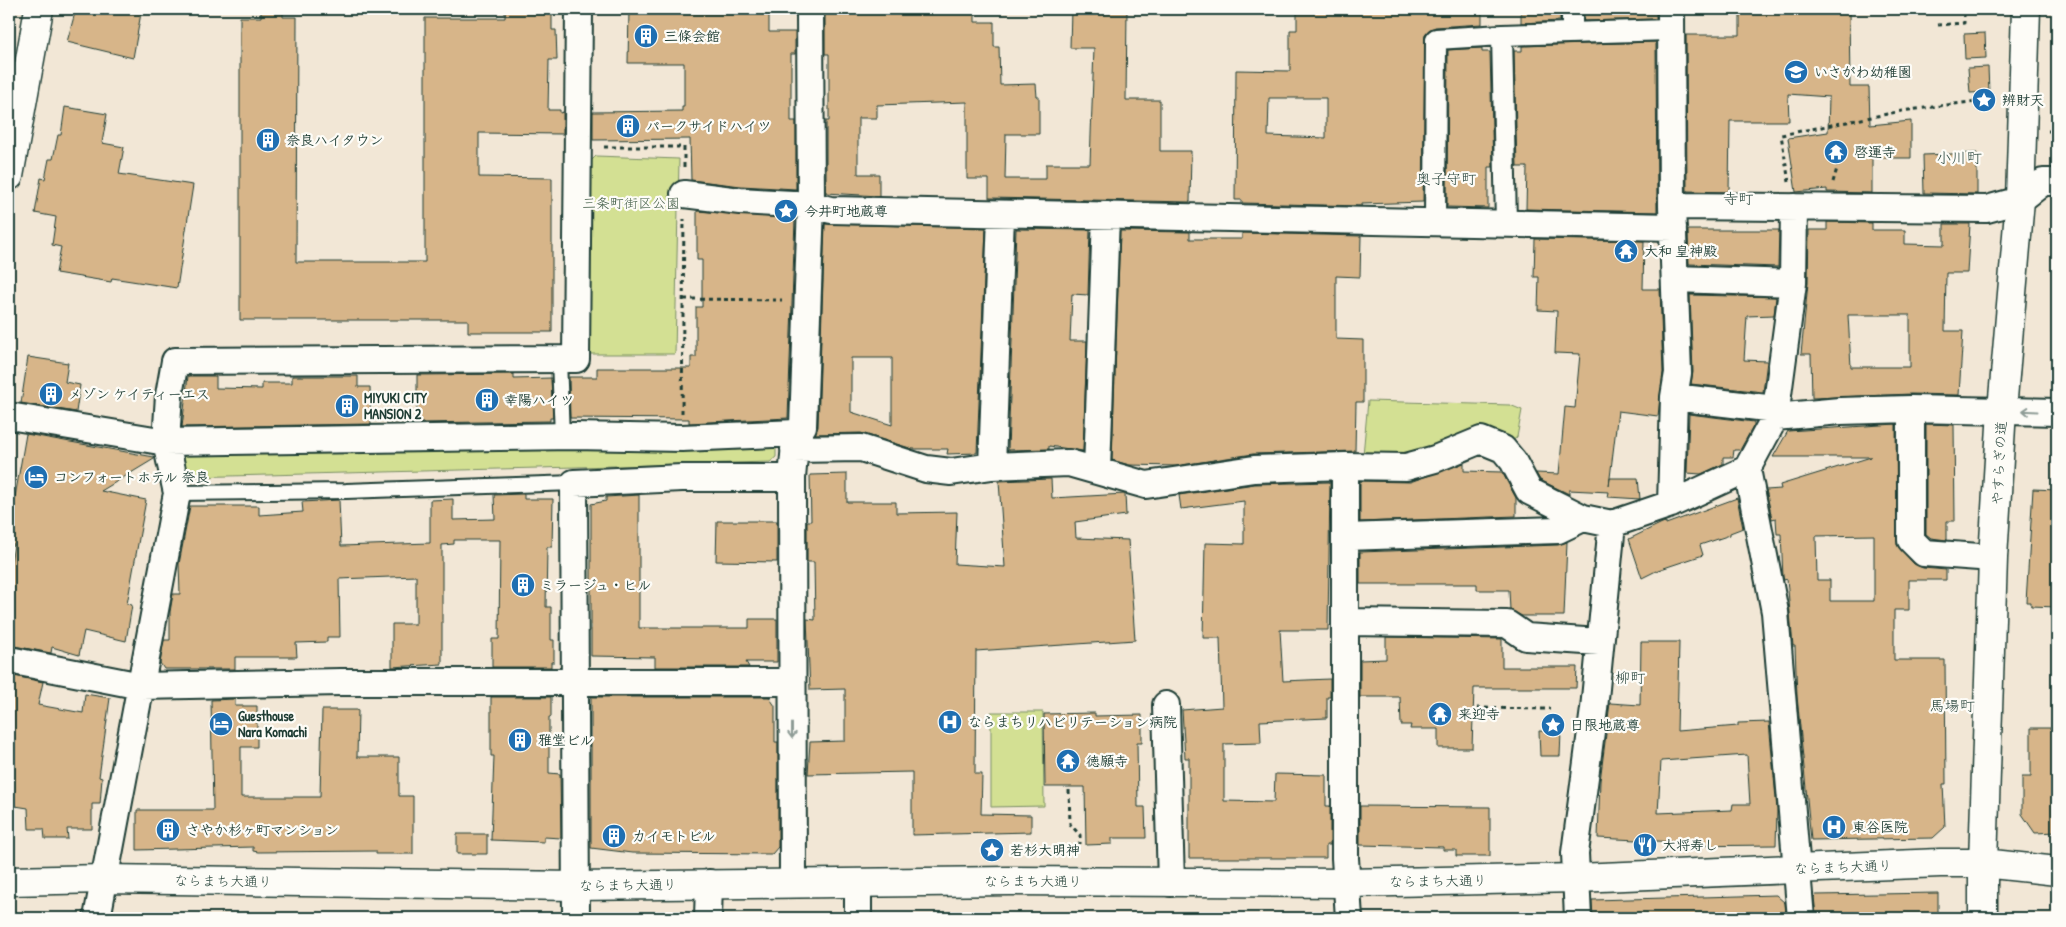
<svg xmlns="http://www.w3.org/2000/svg" width="2066" height="927" viewBox="0 0 2066 927" font-family="'Patrick Hand','Klee One',sans-serif">
	<style>
		.green { fill: #d3e093; stroke: #798e64 }
		.building { fill: #d7b589; stroke: #1f3d34; fill-rule: evenodd }
		.lines { fill: none; stroke-linecap: round; stroke-linejoin: round }
		.service-casing { stroke: #1f3d34; stroke-width: 18 }
		.pedestrian-casing { stroke: #1f3d34; stroke-width: 24 }
		.minor-casing { stroke: #1f3d34; stroke-width: 30 }
		.tertiary-casing { stroke: #1f3d34; stroke-width: 31 }
		.secondary-casing { stroke: #1f3d34; stroke-width: 31 }
		.path { stroke: #1f3d34; stroke-width: 3; stroke-dasharray: 4 4; stroke-linecap: butt }
		.service { stroke: #fdfcf7; stroke-width: 14 }
		.pedestrian { stroke: #fdfcf7; stroke-width: 20 }
		.minor { stroke: #fdfcf7; stroke-width: 26 }
		.tertiary { stroke: #fdfcf7; stroke-width: 28 }
		.secondary { stroke: #fdfcf7; stroke-width: 28 }
		.oneway { stroke: #8e9c96 }
		.labels { text-anchor: middle; stroke-width: 4.5; stroke-linejoin: round; paint-order: stroke }
		.poi-label { font-size: 14px; font-weight: bold; fill: #1f3d34; stroke: #fdfcf7; text-anchor: start }
		.park-label { font-size: 14px; fill: #435e47; stroke: #fdfcf7 }
		.street-label { font-size: 14px; fill: #1f3d34; stroke: #fdfcf7 }
		.neighbourhood-label { font-size: 15px; fill: #1f3d34; stroke: #fdfcf7 }
	</style>
	<rect width="100%" height="100%" fill="#f2e7d6"/>
	<filter id="ink" filterUnits="userSpaceOnUse"><feTurbulence type="fractalNoise" baseFrequency=".02" numOctaves="2"/><feDisplacementMap in="SourceGraphic" scale="10" xChannelSelector="R" yChannelSelector="G"/><feConvolveMatrix kernelMatrix="1 2 1 2 8 2 1 2 1" color-interpolation-filters="sRGB"/></filter>
	<g filter="url(#ink)">
		<!-- green -->
		<path class="green" d="M596,156L679,159L675,354H587L586,166Z
			M1368,401L1510,405L1522,410L1517,437L1503,449L1362,466Z
			M776,440V457L770,462L190,477L183,473L178,456L186,453Z
			M991,712H1043L1044,806L991,807Z"/>
		<!-- building -->
		<path class="building" d="M76,9H124L141,13L133,58L67,42Z
			M261,9H283V17H297L296,262H425V18H505V9H552V30H556L557,60H549L548,110H560V113L563,112V134L479,133V177L552,178V332H468V320H240V17H261Z
			M629,9H769V32H795V54H791V121H796V189L741,186L691,180L690,139L593,140V112L682,111V107H684V63H628Z
			M825,9H975V22H994V47H999L1000,85L1036,84L1037,97H1039V134H1006L1005,179H1046V164H1090L1094,48H1070L1071,9H1127L1126,100H1160V151H1191L1190,202L989,198V179H967V102L877,105V118H858V174H879V196L826,193V121H829V54H825Z
			M1297,9H1482V24L1435,27L1425,34L1423,202L1362,204V206L1242,203V200H1235L1236,70L1290,71V30H1297ZM1269,98H1326V138L1268,136Z
			M1521,9H1560V21L1521,23Z
			M1584,9H1656V19L1584,21Z
			M1740,9H1849L1850,87H1869L1870,125L1911,121V158H1872V193L1827,192V189L1796,192L1788,138L1828,132L1829,97L1788,94L1789,121H1730L1729,192L1687,191L1686,35H1740Z
			M1985,33L1986,58L1965,59L1964,34Z
			M1656,42L1657,212L1526,209L1527,167H1517L1514,51H1522V46Z
			M1482,48V52H1490L1493,167H1488V208L1447,207L1448,50Z
			M1988,67L1989,92L1970,93L1968,68Z
			M65,107L107,114L102,143L124,147L119,174L193,185L177,288L112,278L111,282L56,273L61,247L52,245L56,217L35,213L41,178L45,179L49,159H53L58,135H61Z
			M1977,153V194L1924,193L1923,155Z
			M697,211L795,219L788,418L689,423V419L570,418L569,377H597V368H691V357H696V307H702V260H697Z
			M1827,222L1872,223V230H1905V244L1944,245V224H1970L1967,273H1946L1945,331H1963L1959,395L1911,394L1812,398L1811,354H1801L1808,283L1809,230H1827ZM1848,315H1910V367H1851Z
			M825,224L986,228L977,453L947,454L948,449H913L861,433L815,434L818,427ZM851,358H892V425L851,412Z
			M1016,229L1090,230L1088,295L1072,294L1070,341H1087L1083,451L1049,446V449L1008,450Z
			M1688,230H1779L1778,267L1689,264Z
			M1120,231L1190,232V239H1242V233L1361,236L1360,277L1336,276V339L1363,340V402H1356L1355,451L1253,454L1175,466L1129,465L1112,460Z
			M1535,239L1644,241L1643,289H1660L1663,372L1658,416L1618,411L1609,486L1610,478H1638L1640,499L1608,497L1609,492L1569,490V494L1540,480L1536,473L1559,474L1565,407L1575,408L1580,354L1555,353L1557,311L1538,310L1539,277H1534Z
			M1690,295L1776,297L1774,315L1747,316L1744,360L1767,361L1763,392L1691,384L1693,372Z
			M28,357L68,363L65,382L80,385L76,412L21,403Z
			M514,374V379L551,378L553,418H550V421L417,423V375Z
			M188,376H216V388L262,389V383H292V376H358V387H370L371,424L182,427Z
			M1689,414L1754,422V425L1740,450H1734L1733,457H1723V464L1701,474L1687,473Z
			M1896,424L1897,545L1914,564L1923,568L1946,570V580H1909V610H1894V660H1945L1946,784H1943L1945,827L1933,838L1811,840L1797,696L1795,646H1793L1787,579L1784,580L1783,577L1781,534H1777L1776,518L1772,519L1766,490L1781,489L1780,485L1871,457H1773L1788,431ZM1874,535V601H1830V580H1817L1816,536Z
			M1926,424L1954,425L1955,521H1947V540L1931,538L1926,534Z
			M26,434L154,457V459L101,491L146,500L127,604L132,605L126,641L84,631L79,655L52,647L51,653L9,645V575L14,545L9,544V531Z
			M1464,463V471L1502,472L1516,498V516L1360,522V481L1410,482Z
			M847,474V502H896V513L957,512L955,564L1005,567L999,481L1051,479L1052,498L1125,494L1126,515L1075,522L1076,538L1128,540L1135,640L976,651L975,774H982L981,814L1031,815V832L912,835V772L808,774L810,742L845,741V689L810,690L807,619L815,620L814,562H807V521H811L810,475Z
			M1330,482L1328,630H1280L1283,681L1330,679V697H1327V718L1260,721L1261,743L1224,744V801L1274,802L1275,774L1326,775V806H1330V845H1326V858H1189V758H1185L1182,710L1222,707L1220,638H1203L1205,543L1244,544V501L1181,509L1179,495L1255,484Z
			M2033,489L2057,490V607L2031,606V602H2026Z
			M524,494V499H553L552,547H547L546,607H551V640H554V662H551V667H492V639H499L500,540H454V544L442,545V664L392,667V624H416V576L339,579L340,637H327V642L296,643L297,657H235V669H164L160,663L164,640H170V612L173,594H180L179,564L190,506H259V515L303,512L302,502L339,500L341,546L430,543V500L453,499V520L495,519L494,495Z
			M639,495V628H749V619H777V662H746L749,667H655V657L591,656V504L606,501V497Z
			M1737,498L1743,528L1730,533V535L1700,545L1703,555L1658,570L1642,578L1629,539L1662,523L1666,522V524Z
			M717,521H777V562L716,561Z
			M1567,542L1564,616H1522L1510,610L1509,590H1477V584H1360V552L1558,545Z
			M1386,637L1502,639V667H1577L1576,688H1474L1472,748H1438V729H1410L1411,725H1401L1400,697H1360V660L1386,659Z
			M1641,642H1679L1677,731L1738,726V723L1769,722L1777,810L1776,845L1676,846V842L1598,838L1600,781L1610,703L1640,705ZM1747,755L1750,804H1733L1732,810L1658,813L1661,761Z
			M9,675L43,682L38,705L83,713L85,694L110,698L99,777L102,778L100,804H92V829H67L68,839H45L44,829H29L28,808L9,805Z
			M491,697H551V717H549V773L560,774L561,838L544,837V842L491,840L494,756H491Z
			M591,697H769L775,706V742H778V847L772,854L632,853L591,848Z
			M235,699V706H257V747H241V797H320L322,710H358L357,757H399V796H413V854H376V851L258,852L253,851V847L137,850V810H213L211,700Z
			M1095,713V716L1142,715V743H1137L1138,807H1145L1146,838H1112V844L1086,845L1085,787H1045L1044,714Z
			M2031,728H2055V738H2057V832L2035,833L2022,814V777H2031Z
			M1539,731L1561,732L1560,756H1540Z
			M1360,806L1490,807V856H1456V850H1443V847L1360,845Z
			M457,834H487V854H457Z
			M1938,893V915H1816L1814,897L1816,895Z
			M1776,895L1785,903L1786,915H1781L1782,917L1593,918L1592,900Z"/>
		<g class="lines">
			<!-- service casing -->
			<g class="service-casing">
				<path id="service" d="M559,360L562,436
					M177,493L346,491L574,483"/>
			</g>
			<!-- pedestrian casing -->
			<g class="pedestrian-casing">
				<path id="pedestrian" d="M1572,9V32
					M1435,222L1436,39L1502,35
					M1506,224L1502,35L1670,30"/>
			</g>
			<!-- minor casing -->
			<g class="minor-casing">
				<path id="minor" d="M684,194L740,201L811,205L831,210L1673,227
					M1672,206L1987,209L2020,200L2043,182H2057
					M1675,279L1793,283
					M1674,397L1775,409
					M1911,409V540L1924,553L1993,558
					M9,416L166,442L169,395L175,361L576,359L579,9
					M1775,417L1793,283L1794,207
					M794,449L861,448L926,469L951,472L992,466L1069,463L1146,485L1254,469L1345,466L1406,467L1435,459L1481,440L1503,449L1513,461L1529,491L1583,518L1612,524L1671,504L1747,469L1775,417L1840,411L1911,409L2057,412
					M992,466L1001,215
					M1345,466V858L1349,918
					M1747,469L1775,612L1801,918
					M1097,470L1106,215
					M1671,504L1674,397L1678,373L1672,206L1671,9
					M1346,537L1558,530L1583,518
					M1346,622L1507,624L1526,637L1599,642
					M9,660L141,686L341,682H792
					M1166,705L1171,883
					M793,883L792,478L796,433L803,426L811,205L810,9
					M97,918L177,493L166,442L574,436L682,438L796,433
					M576,918L574,483L682,478H792
					M708,918L709,883
					M858,918V883
					M1578,918L1575,853L1594,709L1612,524"/>
			</g>
			<!-- tertiary casing -->
			<g class="tertiary-casing">
				<path id="tertiary" d="M9,881L104,879L576,886L1009,881L1348,883L1577,878L1940,863H1983L2057,871
					M1983,918V863L1993,558L2002,410L2020,200L2026,9"/>
			</g>
			<!-- secondary casing -->
			<g class="secondary-casing">
				<path id="secondary" d="M9,176L39,9"/>
			</g>
			<!-- path -->
			<path class="path" d="M1938,25L1964,23V9
				M2048,131H2057
				M604,147H684V170
				M1789,182L1781,135L1902,111L1992,99
				M1833,182L1838,165
				M684,299L782,300
				M682,413L684,219
				M1477,708L1550,709
				M1069,790L1070,824L1080,835V844"/>
			<!-- service -->
			<use href="#service" class="service"/>
			<!-- pedestrian -->
			<use href="#pedestrian" class="pedestrian"/>
			<!-- minor -->
			<use href="#minor" class="minor"/>
			<!-- tertiary -->
			<use href="#tertiary" class="tertiary"/>
			<!-- secondary -->
			<use href="#secondary" class="secondary"/>
		</g>
		<!-- one-way arrows -->
		<defs><path id="oneway-shaft" d="M-6 0H5M1.5-3L5.5 0L1.5 3" fill="none" stroke-width="1.6" stroke-linecap="round" stroke-linejoin="round" transform="scale(1.25)"/></defs>
		<g class="oneway">
			<use href="#oneway-shaft" transform="translate(2030 411) rotate(-177)"/>
			<use href="#oneway-shaft" transform="translate(792 731) rotate(90)"/>
		</g>
	</g>
	<!-- icons -->
	<defs>
		<g id="building-disc" transform="scale(1.25)"><circle r="9.5" fill="#1f6fb2" stroke="#fdfcf7"/><path d="M-4-6H4V6H1V3H-1V6H-4ZM-2.5-4.3h1.7v1.8h-1.7ZM.8-4.3h1.7v1.8H.8ZM-2.5-1h1.7V.8h-1.7ZM.8-1h1.7V.8H.8Z" fill="#fff"/></g>
		<g id="school-disc" transform="scale(1.25)"><circle r="9.5" fill="#1f6fb2" stroke="#fdfcf7"/><path d="M0-5L7-2L0 1L-7-2ZM-4 1L0 2.5L4 1V4Q0 6-4 4Z" fill="#fff"/></g>
		<g id="sight-disc" transform="scale(1.25)"><circle r="9.5" fill="#1f6fb2" stroke="#fdfcf7"/><path d="M0-6L1.8-2.2L6-1.7L2.9 1.2L3.7 5.4L0 3.3L-3.7 5.4L-2.9 1.2L-6-1.7L-1.8-2.2Z" fill="#fff"/></g>
		<g id="temple-disc" transform="scale(1.25)"><circle r="9.5" fill="#1f6fb2" stroke="#fdfcf7"/><path d="M0-6L5-2H3V0L6.5 2.5H4V6H1.5V3h-3V6H-4V2.5H-6.5L-3 0V-2H-5Z" fill="#fff"/></g>
		<g id="hotel-disc" transform="scale(1.25)"><circle r="9.5" fill="#1f6fb2" stroke="#fdfcf7"/><path d="M-6-4.5h1.5V1H6V5H4.5V3h-9V5H-6ZM-4 0a1.8 1.8 0 1 1 3.6 0ZM.5 0V-2.5h3Q6-2.5 6 0Z" fill="#fff"/></g>
		<g id="hospital-disc" transform="scale(1.25)"><circle r="9.5" fill="#1f6fb2" stroke="#fdfcf7"/><path d="M-5-5h3v3.5h4V-5h3V5h-3V1.5h-4V5h-3Z" fill="#fff"/></g>
		<g id="restaurant-disc" transform="scale(1.25)"><circle r="9.5" fill="#1f6fb2" stroke="#fdfcf7"/><path d="M-5-6h1v4h1v-4h1v4h1v-4h1v5L-1.5 .5V6h-2V.5L-5-1ZM5-6V6H3V1.5H1.5Q1.5-4 5-6Z" fill="#fff"/></g>
	</defs>
	<g fill-rule="evenodd">
		<use href="#building-disc" x="646" y="36"/>
		<use href="#school-disc" x="1796" y="72"/>
		<use href="#sight-disc" x="1984" y="100"/>
		<use href="#building-disc" x="628" y="126"/>
		<use href="#building-disc" x="268" y="140"/>
		<use href="#temple-disc" x="1836" y="152"/>
		<use href="#sight-disc" x="786" y="211"/>
		<use href="#temple-disc" x="1626" y="251"/>
		<use href="#building-disc" x="51" y="394"/>
		<use href="#building-disc" x="487" y="400"/>
		<use href="#building-disc" x="347" y="406"/>
		<use href="#hotel-disc" x="36" y="477"/>
		<use href="#building-disc" x="523" y="585"/>
		<use href="#temple-disc" x="1440" y="714"/>
		<use href="#hospital-disc" x="950" y="722"/>
		<use href="#hotel-disc" x="221" y="724"/>
		<use href="#sight-disc" x="1553" y="725"/>
		<use href="#building-disc" x="520" y="740"/>
		<use href="#temple-disc" x="1068" y="761"/>
		<use href="#hospital-disc" x="1834" y="827"/>
		<use href="#building-disc" x="168" y="830"/>
		<use href="#building-disc" x="614" y="836"/>
		<use href="#restaurant-disc" x="1645" y="845"/>
		<use href="#sight-disc" x="992" y="850"/>
	</g>
	<g class="labels">
		<!-- poi labels -->
		<g class="poi-label">
			<text x="664" y="41">三條会館</text>
			<text x="1814" y="77">いさがわ幼稚園</text>
			<text x="2002" y="105">辨財天</text>
			<text x="646" y="131">パークサイドハイツ</text>
			<text x="286" y="145">奈良ハイタウン</text>
			<text x="1854" y="157">啓運寺</text>
			<text x="804" y="216">今井町地蔵尊</text>
			<text x="1644" y="256">大和 皇神殿</text>
			<text x="68" y="399">メゾン ケイティーエス</text>
			<text x="364" y="403">MIYUKI CITY<tspan x="364" dy="16">MANSION 2</tspan></text>
			<text x="504" y="405">幸陽ハイツ</text>
			<text x="54" y="482">コンフォートホテル 奈良</text>
			<text x="540" y="590">ミラージュ・ヒル</text>
			<text x="1458" y="719">来迎寺</text>
			<text x="238" y="721">Guesthouse<tspan x="238" dy="16">Nara Komachi</tspan></text>
			<text x="968" y="727">ならまちリハビリテーション病院</text>
			<text x="1570" y="730">日限地蔵尊</text>
			<text x="538" y="745">雅堂ビル</text>
			<text x="1086" y="766">徳願寺</text>
			<text x="1852" y="832">東谷医院</text>
			<text x="186" y="835">さやか杉ヶ町マンション</text>
			<text x="632" y="841">カイモトビル</text>
			<text x="1662" y="850">大将寿し</text>
			<text x="1010" y="855">若杉大明神</text>
		</g>
		<!-- park labels -->
		<g class="park-label">
			<text x="631" y="208">三条町街区公園</text>
		</g>
		<!-- street labels -->
		<g class="street-label">
			<text transform="translate(1999 463) rotate(-87)" y="5">やすらぎの道</text>
			<text transform="translate(1843 867) rotate(-2)" y="5">ならまち大通り</text>
			<text transform="translate(223 881) rotate(1)" y="5">ならまち大通り</text>
			<text x="1033" y="886">ならまち大通り</text>
			<text transform="translate(1438 881) rotate(-1)" y="5">ならまち大通り</text>
			<text transform="translate(628 885) rotate(-1)" y="5">ならまち大通り</text>
		</g>
		<!-- neighbourhood labels -->
		<g class="neighbourhood-label">
			<text x="1959" y="163">小川町</text>
			<text x="1446" y="184">奥子守町</text>
			<text x="1738" y="204">寺町</text>
			<text x="1630" y="683">柳町</text>
			<text x="1952" y="711">馬場町</text>
		</g>
	</g>
	<!-- margin -->
	<rect width="2066" height="927" fill="none" stroke="#fdfcf7" stroke-width="30"/>
	<rect x="15" y="15" width="2036" height="897" fill="none" stroke="#1f3d34" stroke-width="2" filter="url(#ink)"/>
</svg>
